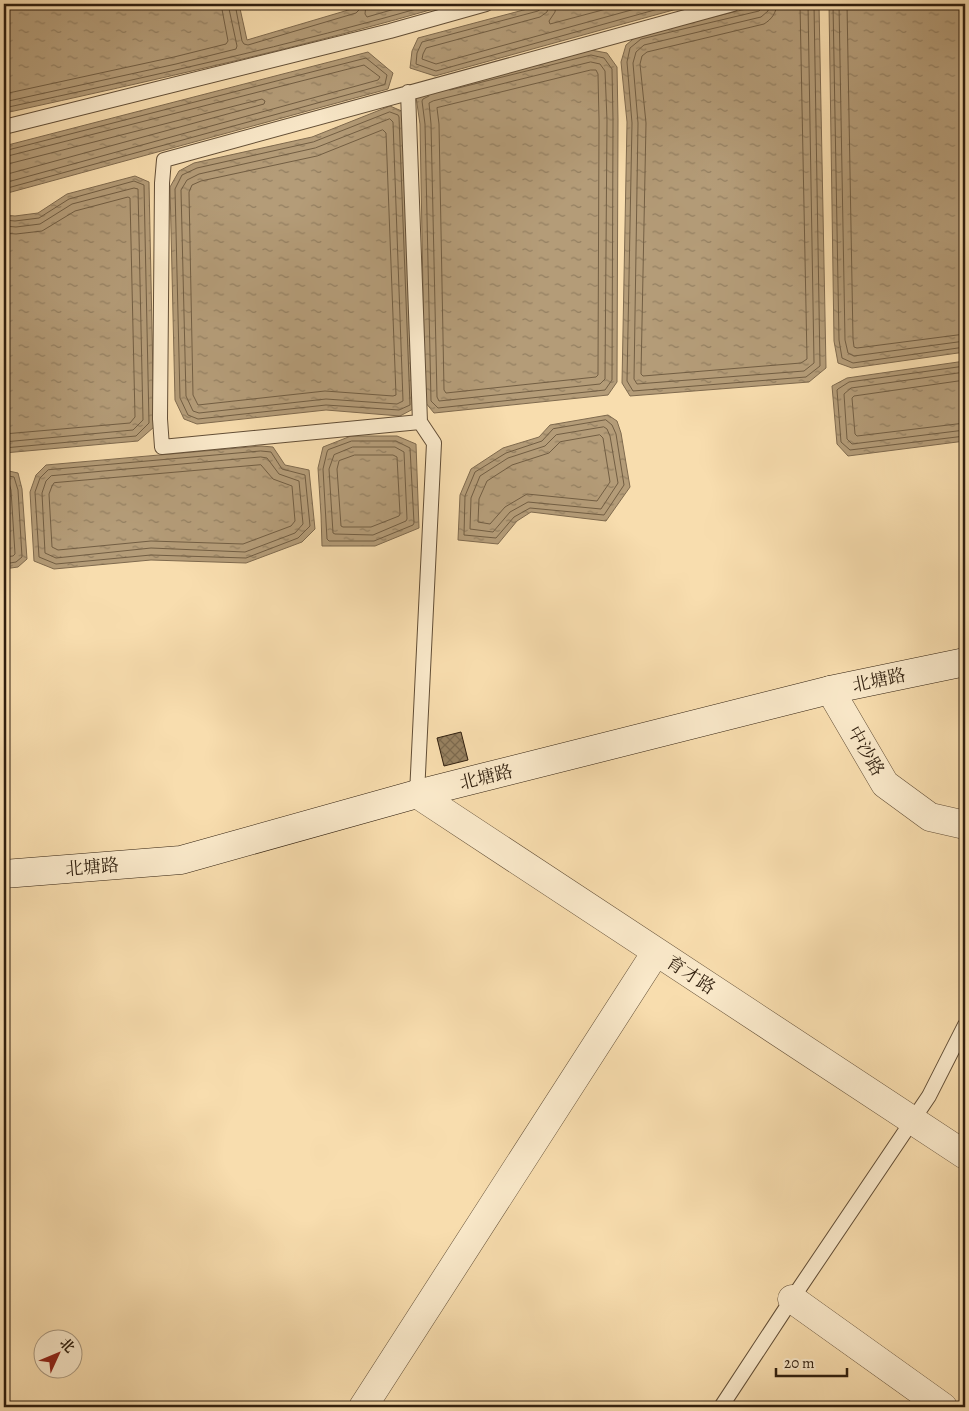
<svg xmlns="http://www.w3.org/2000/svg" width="969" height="1411" viewBox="0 0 969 1411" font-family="Alegreya,'Noto Serif SC',serif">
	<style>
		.water { fill: url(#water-ripples); stroke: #7f6a4e }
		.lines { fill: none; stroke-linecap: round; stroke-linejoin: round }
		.shore { stroke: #725e43; stroke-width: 1 }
		.building { fill: url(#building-cross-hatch); stroke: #301f0e }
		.lane-casing { stroke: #624e36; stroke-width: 16 }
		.street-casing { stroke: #624e36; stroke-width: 29 }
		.secondary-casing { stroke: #301f0e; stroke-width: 29 }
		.lane { stroke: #fae9ca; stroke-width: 14 }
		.street { stroke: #fae9ca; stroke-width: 28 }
		.secondary { stroke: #fae9ca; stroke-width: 28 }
		.labels { text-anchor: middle; stroke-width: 4; stroke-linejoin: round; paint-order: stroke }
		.street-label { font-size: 18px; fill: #301f0e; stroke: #fae9ca }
	</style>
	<defs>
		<pattern id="water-ripples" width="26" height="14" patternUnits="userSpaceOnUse" patternTransform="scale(1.25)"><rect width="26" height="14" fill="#b49c78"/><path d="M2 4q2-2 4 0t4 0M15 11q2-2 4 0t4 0" fill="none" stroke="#937f61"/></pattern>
		<pattern id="building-cross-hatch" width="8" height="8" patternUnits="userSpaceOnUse" patternTransform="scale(1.25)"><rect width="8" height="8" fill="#988261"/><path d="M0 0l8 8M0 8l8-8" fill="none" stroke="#7c6a4e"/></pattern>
	</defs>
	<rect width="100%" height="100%" fill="#f8ddae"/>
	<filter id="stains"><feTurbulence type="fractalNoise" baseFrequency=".004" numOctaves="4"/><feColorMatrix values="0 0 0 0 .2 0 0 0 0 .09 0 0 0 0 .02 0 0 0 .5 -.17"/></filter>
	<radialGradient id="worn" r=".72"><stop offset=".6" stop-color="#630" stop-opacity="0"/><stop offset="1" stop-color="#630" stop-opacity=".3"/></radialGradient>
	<!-- water -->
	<path class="water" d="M4,4H239L247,40L355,8L354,4H451C304,47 155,80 5,113H4Z
		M546,4H695L435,76L410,68L412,51L418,38Z
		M767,4H819L826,368L809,382L630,396L622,383L627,122L621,62L626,45L638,35Z
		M829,4H965V352L852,368L838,363L834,341Z
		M591,50L607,53L617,67L618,120L617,382L608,395L434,413L425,402L420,124L416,97L429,90Z
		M368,52L393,73L388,89L4,194V146Z
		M390,106L404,112L415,408L400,416L326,410L197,424L184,419L175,400L170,187L179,171L194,163L312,137Z
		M135,176L149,182L154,427L138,441L4,453V215L15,216L38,213L67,194Z
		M965,361V441L848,456L837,444L832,386L847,378Z
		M608,415L617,421L621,433L630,487L606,521L531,512L517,521L498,544L458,540L460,495L471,469L503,448L539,437L550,425Z
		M351,436H397L416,444L419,528L375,546H322L321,515L318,468L323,447Z
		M261,446L273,447L285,465L309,470L315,529L302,542L246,563L151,560L54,569L34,561L30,492L36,475L46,465Z
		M4,470L18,473L22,489L27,559L18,567L4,569Z"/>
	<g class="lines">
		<!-- shore -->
		<path class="shore" d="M235,4L242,41L244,44L248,45L356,13L360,9L359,4
			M366,4L365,14L367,17L412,4
			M542,4V8L538,11L422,42L417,53L416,64L436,71L676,4
			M549,4L547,12L540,17L426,48L423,54L422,59L436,64L653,4
			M556,4L555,12L549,21L550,24L625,4
			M763,4L762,8L759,11L641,39L630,48L627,62L632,123L627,381L633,391L806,377L820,366L814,4
			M769,4L768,11L761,17L644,45L636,52L633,63L638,123L634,379L637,384L804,371L814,363L808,4
			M777,4C776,13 772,19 764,24L647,52L642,56L640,64L646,123L641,374L643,376L801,363L807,359L800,4
			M833,4L839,340L842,358L853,363L965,347
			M839,4L845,340L848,353L854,356L965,341
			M847,4L853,339L854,347L857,348L965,334
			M591,62L600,64L605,71L607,120L605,379L600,384L439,401L437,397L431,124L429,103L433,101Z
			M591,70H596L598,74L599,120L598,375L596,377L446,393L444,390L439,124L437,108Z
			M4,94L174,57L226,44L228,41L221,4
			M429,96L423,99L422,101L425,124L431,401L438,408L605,390L612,380L613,120L612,69L604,58L591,55L450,90
			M4,102L176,64L236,49L237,46L228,4
			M4,108C148,77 292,45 434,4
			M390,112L398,115L399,117L410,405L399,410L326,405L198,419L188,415L180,398L175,189L182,175L197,168L313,142Z
			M390,119L393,122L403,401L397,404L326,399L199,413L193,411L186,396L181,190L187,180L199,174L315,148Z
			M383,130L386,133L396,395L393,396L325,391L198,405L193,395L189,192L192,185L201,181L317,156Z
			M4,151L366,58L387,75L385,84L383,85L4,189
			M4,157L364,65L380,77L378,80L4,183
			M4,165L262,99L265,101L264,104L4,175
			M4,220L15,221L39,218L69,199L134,181L144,185L149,423L136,436L4,448
			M4,226L16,227L40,224L72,204L134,188L138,189L143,420L133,430L4,442
			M4,233L16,234L42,231L75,211L128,197L130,198L135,417L130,423L4,434
			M965,366L849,382L838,389L837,390L841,442L850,450L965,436
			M965,372L851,388L844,394L847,439L852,444L965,430
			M965,380L854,396L852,398L855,434L857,436L965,423
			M606,420L612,425L616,434L624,485L604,515L530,508L514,517L496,538L464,535L465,496L475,472L506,453L542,441L553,429Z
			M604,427L607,429L610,436L618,483L601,509L528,502L510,512L493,532L470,529L471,498L480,476L508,458L545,446L556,435Z
			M600,435L603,438L610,482L597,501L527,494L505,507L490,524L478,522L479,499L487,481L512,465L549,453L560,442Z
			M352,441H396L410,448L414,523L413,525L374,541H329L327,539L323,469L327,452L328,450Z
			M353,447H395L404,452L407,519L406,521L373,535L335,534L333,533L329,469L334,455Z
			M261,451L271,452L282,469L305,475L310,526L298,538L246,558L151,555L56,564L39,557L35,492L40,478L48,470Z
			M355,455H393L397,457L400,514L399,516L371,527H343L341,526L337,469L339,461Z
			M261,457L267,458L279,474L299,481L303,524L295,533L245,552L151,548L56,558L45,553L42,493L46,481L51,476Z
			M261,465L273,479L292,486L295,521L291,526L243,544L151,541L58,550L52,547L49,494L52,486L54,483Z
			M4,475L14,477L18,490L22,557L16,562L4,564
			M4,481L9,483L11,490L15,554L13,556L4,557
			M4,491L7,547L4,550"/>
	</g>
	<!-- building -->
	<path class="building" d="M461,732L468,760L444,766L437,738Z"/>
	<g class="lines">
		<!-- lane casing -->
		<g class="lane-casing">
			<path id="lane" d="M408,92L420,422L434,443L417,794
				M4,127L390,31L486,4
				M420,422L162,447L160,419L162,183L164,160L733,4
				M721,1407L792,1299L929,1096L965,1025"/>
		</g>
		<!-- street casing -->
		<g class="street-casing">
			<path id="street" d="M830,690L885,784L930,817L965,825
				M417,794L965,1155
				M792,1299L943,1407
				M363,1407L656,952"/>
		</g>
		<!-- secondary casing -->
		<g class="secondary-casing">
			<path id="secondary" d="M4,874L181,860L417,794L830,690L965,662"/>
		</g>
		<!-- lane -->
		<use href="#lane" class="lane"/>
		<!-- street -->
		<use href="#street" class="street"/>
		<!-- secondary -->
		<use href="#secondary" class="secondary"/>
	</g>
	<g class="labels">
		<!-- street labels -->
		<g class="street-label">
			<text transform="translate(879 680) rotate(-12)" y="6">北塘路</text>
			<text transform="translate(866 751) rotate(60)" y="6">中沙路</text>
			<text transform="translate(486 777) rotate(-14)" y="6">北塘路</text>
			<text transform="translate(92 867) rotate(-5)" y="6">北塘路</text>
			<text transform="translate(691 975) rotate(33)" y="6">育才路</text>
		</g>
	</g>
	<!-- margin -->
	<rect width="969" height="1411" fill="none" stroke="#f8ddae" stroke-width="20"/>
	<rect x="5" y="5" width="959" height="1401" fill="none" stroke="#301f0e" stroke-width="2.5"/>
	<rect x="10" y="10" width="949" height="1391" fill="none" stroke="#301f0e"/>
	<!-- north arrow -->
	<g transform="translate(58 1354) rotate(46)"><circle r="24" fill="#fae9ca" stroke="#a9987f"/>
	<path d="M0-4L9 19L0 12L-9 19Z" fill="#8f2418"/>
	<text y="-8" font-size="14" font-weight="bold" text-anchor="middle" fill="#301f0e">北</text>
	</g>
	<!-- scale -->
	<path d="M776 1368v8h71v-8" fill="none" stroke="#301f0e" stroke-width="2.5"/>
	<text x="784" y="1368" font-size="15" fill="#301f0e" stroke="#fae9ca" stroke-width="4" paint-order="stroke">20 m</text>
	<rect width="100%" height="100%" filter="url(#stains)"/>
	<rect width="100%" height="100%" fill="url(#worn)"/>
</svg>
